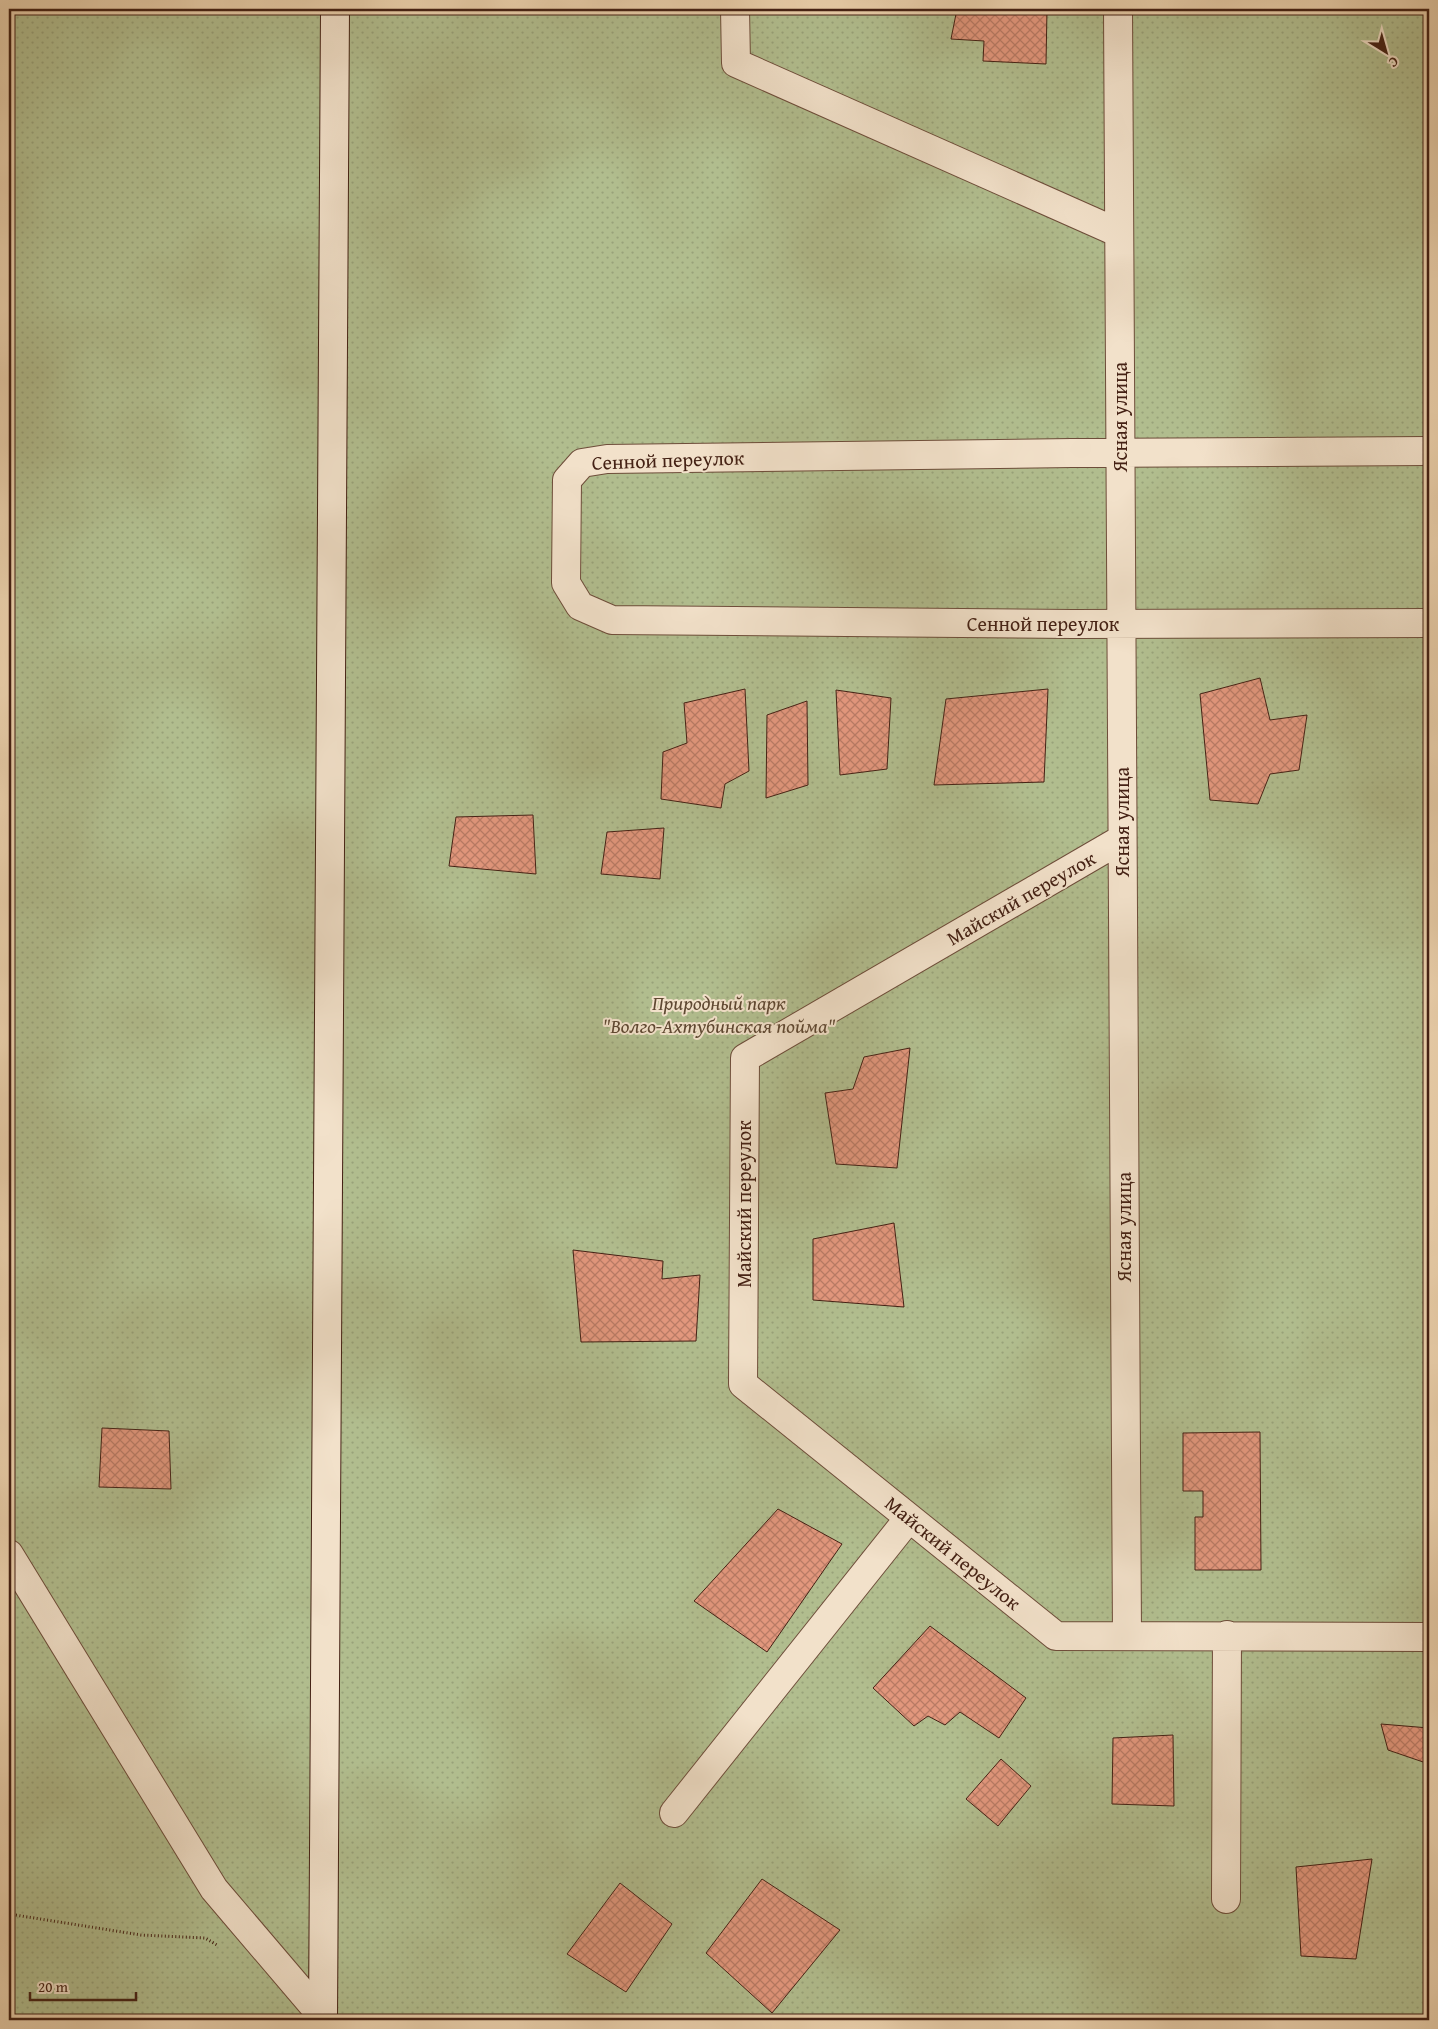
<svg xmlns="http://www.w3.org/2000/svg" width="1438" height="2029" viewBox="0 0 1438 2029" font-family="'Gentium Book Plus',serif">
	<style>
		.park { fill: url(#park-dots); stroke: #7a6f51 }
		.building { fill: url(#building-cross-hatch); stroke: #442114 }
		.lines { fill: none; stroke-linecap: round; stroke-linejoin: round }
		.street-casing { stroke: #6e4d3a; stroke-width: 30 }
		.secondary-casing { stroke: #442114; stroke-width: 30 }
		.path { stroke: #442114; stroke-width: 3; stroke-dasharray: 1 2.5; stroke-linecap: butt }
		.street { stroke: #f2e1ca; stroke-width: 28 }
		.secondary { stroke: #f2e1ca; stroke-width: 28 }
		.labels { text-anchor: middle; stroke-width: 4; stroke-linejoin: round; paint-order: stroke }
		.street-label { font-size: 20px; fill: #442114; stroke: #f2e1ca }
		.park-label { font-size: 20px; font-style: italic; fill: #5f4832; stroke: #f2e1ca }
	</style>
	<defs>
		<pattern id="park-dots" width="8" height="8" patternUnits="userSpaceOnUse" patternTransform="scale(1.25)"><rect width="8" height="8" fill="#b1bd8e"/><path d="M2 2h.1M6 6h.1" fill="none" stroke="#99a27a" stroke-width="1.8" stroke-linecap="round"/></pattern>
		<pattern id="building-cross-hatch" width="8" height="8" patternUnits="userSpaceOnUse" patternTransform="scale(1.25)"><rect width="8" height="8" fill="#e2977d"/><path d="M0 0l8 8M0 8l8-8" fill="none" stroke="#b97b65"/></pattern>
	</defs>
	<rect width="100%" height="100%" fill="#ebd1ad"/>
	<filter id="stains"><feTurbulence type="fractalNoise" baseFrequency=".004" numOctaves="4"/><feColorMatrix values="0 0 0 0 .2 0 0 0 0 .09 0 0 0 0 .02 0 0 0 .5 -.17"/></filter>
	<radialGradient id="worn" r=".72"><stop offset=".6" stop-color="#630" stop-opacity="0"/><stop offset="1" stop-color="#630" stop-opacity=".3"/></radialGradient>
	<!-- park -->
	<path class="park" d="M9,9H1429V2020H9Z"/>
	<!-- building -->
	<path class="building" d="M957,9H1047L1046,64L983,61L984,41L951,39Z
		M1260,678L1270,720L1307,715L1299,770L1270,774L1258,804L1210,800L1200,694Z
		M745,689L749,771L725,784L721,808L661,799L663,752L687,743L684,703Z
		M1048,689L1044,782L934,785L946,699Z
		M836,690L891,698L887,769L840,775Z
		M807,701L808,785L766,798L767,715Z
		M533,815L536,874L449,866L456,817Z
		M664,828L660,879L601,874L607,832Z
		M910,1048L897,1168L836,1164L825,1093L853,1089L864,1057Z
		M894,1223L904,1307L813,1300V1239Z
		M573,1250L663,1261L662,1279L700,1275L696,1341L581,1342Z
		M102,1428L169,1431L171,1489L99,1487Z
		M1260,1432L1261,1570H1195V1517H1203V1491H1183V1433Z
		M778,1509L842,1544L767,1652L694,1601Z
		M930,1626L1026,1698L999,1738L960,1712L945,1725L928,1716L914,1726L873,1688Z
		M1381,1724L1429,1728V1764L1388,1750Z
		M1173,1735L1174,1806L1112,1804L1113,1738Z
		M1001,1759L1031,1786L998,1826L966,1799Z
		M1372,1859L1356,1959L1301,1956L1296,1867Z
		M762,1879L840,1930L772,2013L706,1953Z
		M620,1883L672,1924L626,1992L567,1954Z"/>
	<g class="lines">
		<!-- street casing -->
		<g class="street-casing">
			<path id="street" d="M735,9L736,63L1119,233
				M1118,9L1127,1635
				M1429,451L1072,453L607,459L582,463L567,480L566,583L580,606L612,620L1073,624L1429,623
				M1122,839L745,1058L743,1384L1056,1636L1429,1637
				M9,1554L214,1889L323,2017
				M674,1813L909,1518
				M1226,1899L1227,1635"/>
		</g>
		<!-- secondary casing -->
		<g class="secondary-casing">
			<path id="secondary" d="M323,2020L335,9"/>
		</g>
		<!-- path -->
		<path class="path" d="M9,1914L141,1935L205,1938L217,1945"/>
		<!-- street -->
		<use href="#street" class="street"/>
		<!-- secondary -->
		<use href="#secondary" class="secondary"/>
	</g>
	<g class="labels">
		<!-- street labels -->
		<g class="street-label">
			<text transform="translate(1120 417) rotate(-90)" y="7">Ясная улица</text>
			<text transform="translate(668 460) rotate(-2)" y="7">Сенной переулок</text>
			<text x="1043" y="631">Сенной переулок</text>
			<text transform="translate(1122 822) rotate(-90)" y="7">Ясная улица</text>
			<text transform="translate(1021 898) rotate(-30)" y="7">Майский переулок</text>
			<text transform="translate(744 1204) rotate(-90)" y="7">Майский переулок</text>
			<text transform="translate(1124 1227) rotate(-90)" y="7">Ясная улица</text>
			<text transform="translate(953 1553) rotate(39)" y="7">Майский переулок</text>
		</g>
		<!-- park labels -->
		<g class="park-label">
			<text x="719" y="1010">Природный парк<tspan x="719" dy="23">"Волго-Ахтубинская пойма"</tspan></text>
		</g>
	</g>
	<!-- margin -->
	<rect width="1438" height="2029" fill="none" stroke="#ebd1ad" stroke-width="30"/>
	<rect x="10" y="10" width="1418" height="2009" fill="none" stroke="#442114" stroke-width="2.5"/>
	<rect x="15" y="15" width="1408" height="1999" fill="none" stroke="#442114"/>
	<!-- north arrow -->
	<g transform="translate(1386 52) rotate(143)" stroke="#f2e1ca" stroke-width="4" paint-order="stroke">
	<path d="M0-4L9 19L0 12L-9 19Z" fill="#442114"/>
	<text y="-8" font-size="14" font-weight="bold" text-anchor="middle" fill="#442114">С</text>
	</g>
	<!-- scale -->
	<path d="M30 1992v8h106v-8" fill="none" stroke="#442114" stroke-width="2.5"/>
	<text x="38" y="1992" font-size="15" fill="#442114" stroke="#f2e1ca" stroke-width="4" paint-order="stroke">20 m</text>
	<rect width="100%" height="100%" filter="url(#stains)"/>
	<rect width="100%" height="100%" fill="url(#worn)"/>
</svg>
